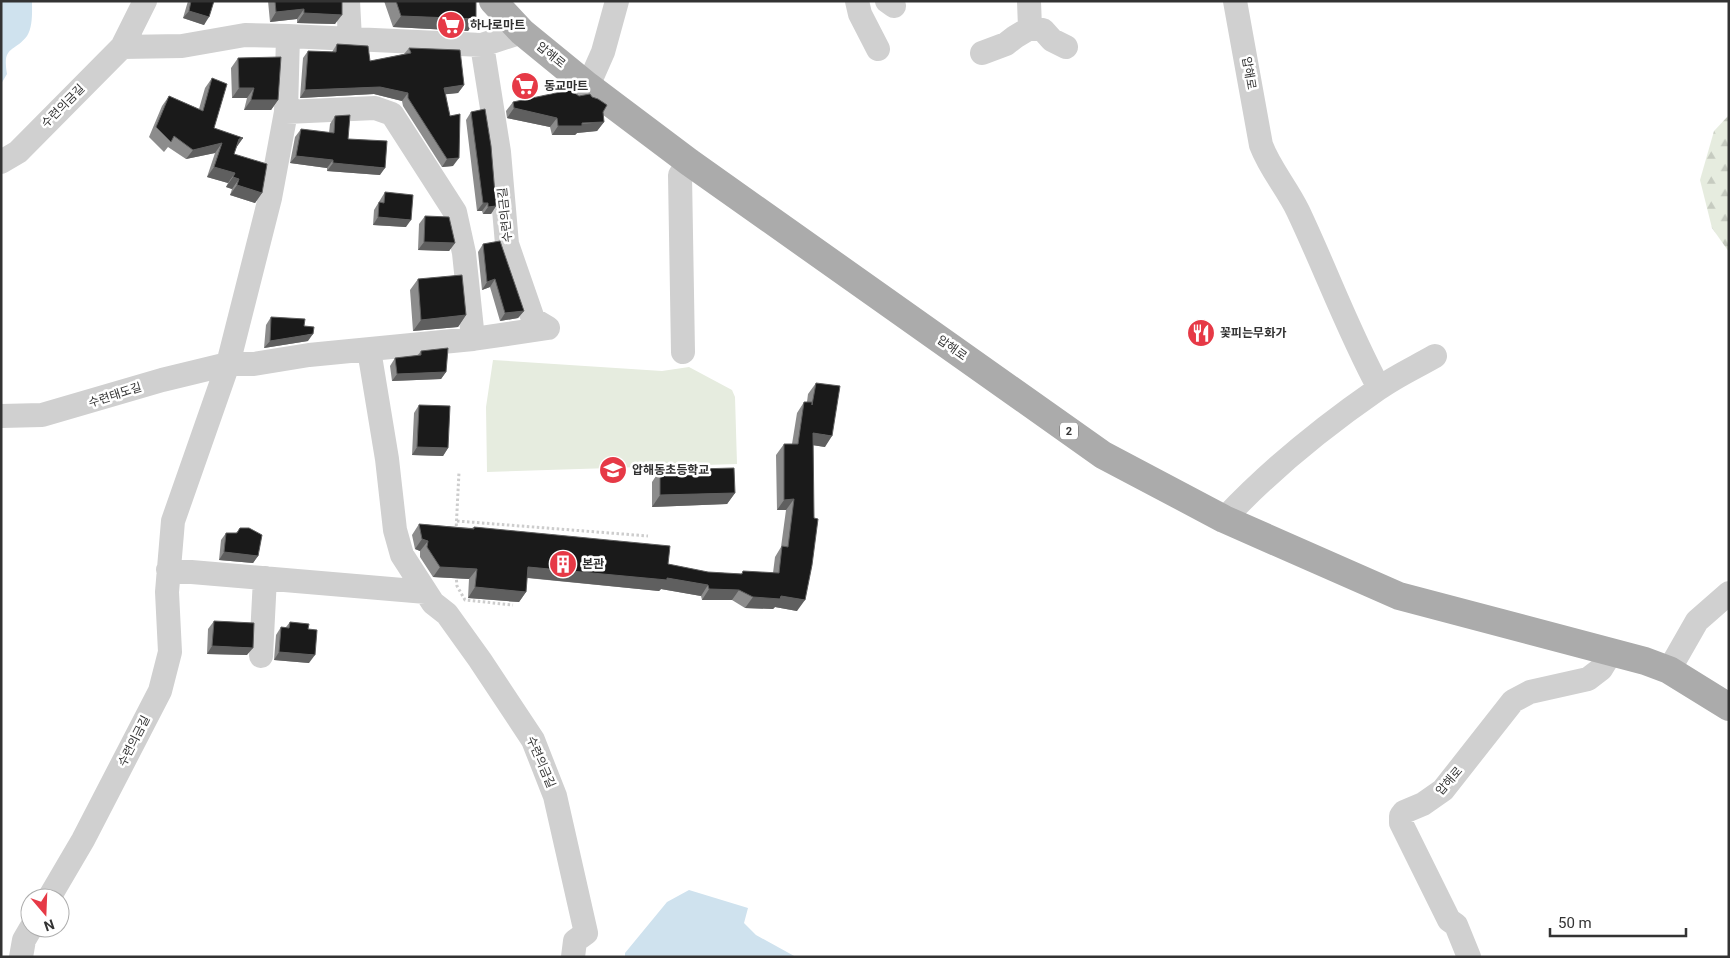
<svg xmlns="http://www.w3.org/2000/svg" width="1730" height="958" viewBox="0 0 1730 958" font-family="Roboto,'Noto Sans KR',sans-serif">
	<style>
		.green { fill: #e6ecdf }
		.forest { fill: url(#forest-firs) }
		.water { fill: #cfe2ee }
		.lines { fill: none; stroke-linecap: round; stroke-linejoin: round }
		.path { stroke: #cdcdcd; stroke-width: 3; stroke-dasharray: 2.5 2.5; stroke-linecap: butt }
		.minor { stroke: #d0d0d0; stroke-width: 24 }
		.major { stroke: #ababab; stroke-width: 28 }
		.wall { fill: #8c8c8c }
		.shaded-wall { fill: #5f5f5f }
		.building { fill: #1a1a1a; stroke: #5f5f5f }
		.labels { text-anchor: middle; stroke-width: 5; stroke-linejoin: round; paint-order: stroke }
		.shield { fill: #fff; stroke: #707070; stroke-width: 1 }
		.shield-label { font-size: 11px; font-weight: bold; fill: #333 }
		.poi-label { font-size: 12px; font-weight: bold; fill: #333; stroke: #fff; text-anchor: start }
		.street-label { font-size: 12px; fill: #333; stroke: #fff }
	</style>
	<defs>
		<pattern id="forest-firs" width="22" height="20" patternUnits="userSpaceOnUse" patternTransform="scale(1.25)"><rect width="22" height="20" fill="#e6ecdf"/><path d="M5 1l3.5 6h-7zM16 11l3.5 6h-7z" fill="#c6cbc0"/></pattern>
	</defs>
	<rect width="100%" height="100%" fill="#fff"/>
	<!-- green -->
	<path class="green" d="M493,360L662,371L689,367L732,390L735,397L737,464L487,472L486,407Z"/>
	<!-- forest -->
	<path class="forest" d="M1729,115V252L1712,228L1700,180L1714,131Z"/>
	<!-- water -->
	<path class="water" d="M1,1H32C32,12 33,27 27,36C14,53 2,45 7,74L1,84Z
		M689,890L748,908L744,923L756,935L796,957H625V953L667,902Z"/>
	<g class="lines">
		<!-- path -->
		<path class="path" d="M457,521L648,536
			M456,531L459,472
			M456,575L457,586L465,600L513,605"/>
		<!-- minor -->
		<path class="minor" d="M348,1L350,39
			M857,1L860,14L878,49
			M887,1L894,6
			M1235,1L1261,145C1270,169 1287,188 1298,211C1326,270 1348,331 1379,388
			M1030,28L1043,30L1052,40L1066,47
			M122,47L145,1
			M982,53L1006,44L1015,37L1030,28L1029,1
			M588,86L603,52L617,1
			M286,112L375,108L392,114L455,212L464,253L473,339
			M1,162L18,152L122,47L182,46L245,35L288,36
			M369,350L387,459L395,530L402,555L433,603L447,614L480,660L533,740L555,796L586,933L575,941L573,957
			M683,352L680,175L689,162
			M1,416L42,415L162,380L228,364H254L309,355L473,339L548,328L533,319L507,244L499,152L482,45
			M1224,519C1270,470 1323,427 1378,389C1396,376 1416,367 1435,356
			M168,570L426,592
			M261,656L265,578
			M1669,670L1697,621L1729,593
			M49,898L83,840L160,691L170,652L167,592L173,521L228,364L270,198L286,112L288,36L482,45L522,32
			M21,957L24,940L31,928
			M1469,957L1456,925L1449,920L1401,823V816L1404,812L1423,804L1443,790L1513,701L1530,692L1588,679L1601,669L1612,651"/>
		<!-- major -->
		<path class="major" d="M493,1L522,32L588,86L689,162L1103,455L1224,519L1399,596L1645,661L1669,670L1729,707"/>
	</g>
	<!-- wall -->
	<path class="wall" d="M188,1H214L204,25L183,18Z
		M268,1H342L335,24L297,23V19L270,22Z
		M384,1H476V19L468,31L393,27Z
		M337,44L370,61L404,54L409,48L464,85L458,93L446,94L453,166L442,167L403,106L402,101L374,94L300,98L303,58L308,51L332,52Z
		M238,58L278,100L271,110H244L247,98H232L231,68Z
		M212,78L214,128L243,138L236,147L234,154L262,193L255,203L230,195L232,189L226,187L228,183L207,177L215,153L186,159L168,147L164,152L149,137L162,106L169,96L199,109L205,88Z
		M592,97L603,112L604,122L597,131L577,133L575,135H552L550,127L507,118L506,111L513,102Z
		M471,112L496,206L491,214H483L482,211H477L466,120Z
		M335,116L348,139L380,175L327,171V168L290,163L295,137L301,129L329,133L330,124Z
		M385,192L406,227L373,225L374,210Z
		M425,216L455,243L449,251L418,250L419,224Z
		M483,244L524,311L518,318L500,321L490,287L482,290L478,252Z
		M418,279L466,315L458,327L413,331L410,290Z
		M271,317L304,326L308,341L264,348L266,325Z
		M421,351L446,372L441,379L392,381L390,366L395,358L417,356Z
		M816,383L825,447L813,445L797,611L775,607L773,609L745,608L732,600H702L701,596L661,589L659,591L527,578L526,592L519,602L468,598L469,579L433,577L420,557V551L415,549L412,535L419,524L472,528L474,527L668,564L708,572L741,574L743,571L773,573L775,557L781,547L786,510H777L776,455L784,444H792L797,413L804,402H807L808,394Z
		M419,405L448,448L443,456L412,455L414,413Z
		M660,470L735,493L727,504L652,507V482Z
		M240,528L258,556L253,563L219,560L221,540L226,533H236Z
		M214,621L247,655L207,654L208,629Z
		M290,622L308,629L309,663L274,660L276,635L281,627H286Z"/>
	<!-- shaded-wall -->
	<path class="shaded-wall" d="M304,9L297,19L270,22L276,12Z
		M189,11L209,17L204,25L183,18Z
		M304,13L342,15L335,24L297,23Z
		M401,16L476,19L468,31L393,27Z
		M464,85L458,93L439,95L444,88Z
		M380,87L408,93L402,101L374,94L300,98L305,90Z
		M239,88H254L247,98H232Z
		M251,100H278L271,110H244Z
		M514,108L557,118L550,127L507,118Z
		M604,122L597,131L577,133L575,135H552L558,126Z
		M243,138L236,148L239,139Z
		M222,143L215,153L186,159L193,150Z
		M296,156L333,160L327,168L290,163Z
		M459,158L453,166L442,167L447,159Z
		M333,163L385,168L380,175L327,171Z
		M214,167L235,173L228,183L207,177Z
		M233,177L239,179L232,189L226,187Z
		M237,185L262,193L255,203L230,195Z
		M483,203H488L482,211H477Z
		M496,206L491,214H483L488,207Z
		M378,217L411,220L406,227L373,225Z
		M424,242L455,243L449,251L418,250Z
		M495,279L490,287L482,290L487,282Z
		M524,311L518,318L500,321L505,313Z
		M466,315L458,327L413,331L421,320Z
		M313,334L308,341L264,348L270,341Z
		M446,372L441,379L392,381L397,374Z
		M813,433L832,436L825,447L805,444Z
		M417,447L448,448L443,456L412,455Z
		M735,493L727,504L652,507L660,495Z
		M794,499L786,510H777L784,500Z
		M422,539L428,541L420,551L415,549Z
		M224,552L258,556L253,563L219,560Z
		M440,567L477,569L469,579L433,577Z
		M528,567L667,578L708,585L701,596L661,589L659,591L520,577Z
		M475,587L526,592L519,602L468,598Z
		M709,589L739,590L732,600H702Z
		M781,596L805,600L797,611L775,607L773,609L745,608L753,597Z
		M212,646L253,648L247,655L207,654Z
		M279,652L315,655L309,663L274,660Z"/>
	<!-- building -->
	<path class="building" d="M191,1H214L209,17L189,11Z
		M275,1H342V15L304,13V9L276,12Z
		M396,1H476V19L401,16Z
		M337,44L368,46L370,61L411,53L409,48L460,50L464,85L444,88L450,116L460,114L459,158L447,159L408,98V93L380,87L305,90L308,51L336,52Z
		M281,57L278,100H251L254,88H239L238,58Z
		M212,78L227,84L214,128L243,138L239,139L234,154L267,164L262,193L237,185L239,179L233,177L235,173L214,167L222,143L193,150L174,136L171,142L156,127L169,96L203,111Z
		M570,90L579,96L590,94L592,97L598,99L607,105L603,112L604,122L582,123V126H558L557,118L514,108L513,102Z
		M485,109L491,146L496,206L488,207V203H483L471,112Z
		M350,115L348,139L387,141L385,168L333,163V160L296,156L301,129L334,133L335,116Z
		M385,192L413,195L411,220L378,217L379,202L384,203Z
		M425,216L449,217L455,243L424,242Z
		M500,241L524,311L505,313L495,279L487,282L483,244Z
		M462,275L466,315L421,320L418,279Z
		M271,317L305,319L304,326L314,327L313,334L270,341Z
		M448,348L446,372L397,374L395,358L421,355V351Z
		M816,383L840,386L832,436L813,433L814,518L818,519L812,565L805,600L781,596L780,599L753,597L739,590L709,589L708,585L667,578V580L528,567L526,592L475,587L477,569L440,567L427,547L428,541L422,539L419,524L474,529V527L670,546L668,564L708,572L742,574L743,571L779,573L782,546L788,547L794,499L784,500V444H798L804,402H812V405Z
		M419,405L450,406L448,448L417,447Z
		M734,468L735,493L660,495V470Z
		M240,528H249L262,535L258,556L224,552L226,533H237Z
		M214,621L254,623L253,648L212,646Z
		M290,622L309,624L308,629L317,630L315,655L279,652L281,627L289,628Z"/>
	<!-- icons -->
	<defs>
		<g id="supermarket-disc" transform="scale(1.4375)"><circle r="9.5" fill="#e63946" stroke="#fff"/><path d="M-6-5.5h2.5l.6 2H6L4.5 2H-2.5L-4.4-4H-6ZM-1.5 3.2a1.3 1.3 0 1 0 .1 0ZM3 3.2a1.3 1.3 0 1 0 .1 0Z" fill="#fff"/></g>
		<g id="restaurant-disc" transform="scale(1.4375)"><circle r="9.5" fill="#e63946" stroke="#fff"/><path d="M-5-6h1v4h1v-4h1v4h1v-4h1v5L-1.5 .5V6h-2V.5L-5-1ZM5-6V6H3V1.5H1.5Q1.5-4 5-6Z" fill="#fff"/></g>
		<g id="school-disc" transform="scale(1.4375)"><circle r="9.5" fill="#e63946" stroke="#fff"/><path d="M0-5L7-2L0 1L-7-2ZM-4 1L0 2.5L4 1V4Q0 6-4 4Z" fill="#fff"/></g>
		<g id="building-disc" transform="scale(1.4375)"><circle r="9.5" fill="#e63946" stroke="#fff"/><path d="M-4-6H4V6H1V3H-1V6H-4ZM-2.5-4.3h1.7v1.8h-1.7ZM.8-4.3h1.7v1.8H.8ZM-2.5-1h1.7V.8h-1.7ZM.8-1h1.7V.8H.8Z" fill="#fff"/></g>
	</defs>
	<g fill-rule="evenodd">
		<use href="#supermarket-disc" x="451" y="25"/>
		<use href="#supermarket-disc" x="525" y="86"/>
		<use href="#restaurant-disc" x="1201" y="333"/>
		<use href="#school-disc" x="613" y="470"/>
		<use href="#building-disc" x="563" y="564"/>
	</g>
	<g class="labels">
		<!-- shield labels -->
		<rect class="shield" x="1060" y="422.5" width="18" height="17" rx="4"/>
		<g class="shield-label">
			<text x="1069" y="435">2</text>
		</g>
		<!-- poi labels -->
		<g class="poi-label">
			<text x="470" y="29">하나로마트</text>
			<text x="544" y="90">동교마트</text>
			<text x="1220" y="337">꽃피는무화가</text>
			<text x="632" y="474">압해동초등학교</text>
			<text x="582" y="568">본관</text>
		</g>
		<!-- street labels -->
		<g class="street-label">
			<text transform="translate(551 55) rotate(39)" y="4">압해로</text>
			<text transform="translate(1249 73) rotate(80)" y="4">압해로</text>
			<text transform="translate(63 106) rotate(-45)" y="4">수련의금길</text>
			<text transform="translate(505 215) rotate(-96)" y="4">수련의금길</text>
			<text transform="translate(952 348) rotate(35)" y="4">압해로</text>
			<text transform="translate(115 395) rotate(-18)" y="4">수련태도길</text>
			<text transform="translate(134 741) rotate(-63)" y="4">수련의금길</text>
			<text transform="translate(541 762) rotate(67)" y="4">수련의금길</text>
			<text transform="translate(1449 781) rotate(-49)" y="4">압해로</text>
		</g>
	</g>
	<!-- border -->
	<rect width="1730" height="958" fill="none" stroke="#333333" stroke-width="5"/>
	<!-- north arrow -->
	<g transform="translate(45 913) rotate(161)"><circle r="24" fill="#ffffff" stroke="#adadad"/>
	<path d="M0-4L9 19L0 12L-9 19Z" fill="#e63946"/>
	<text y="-8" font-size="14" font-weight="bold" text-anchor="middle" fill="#333333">N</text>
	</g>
	<!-- scale -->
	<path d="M1550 928v8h136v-8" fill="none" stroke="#333333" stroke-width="2.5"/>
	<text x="1558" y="928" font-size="15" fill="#333333" stroke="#ffffff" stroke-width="4" paint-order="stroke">50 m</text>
</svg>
